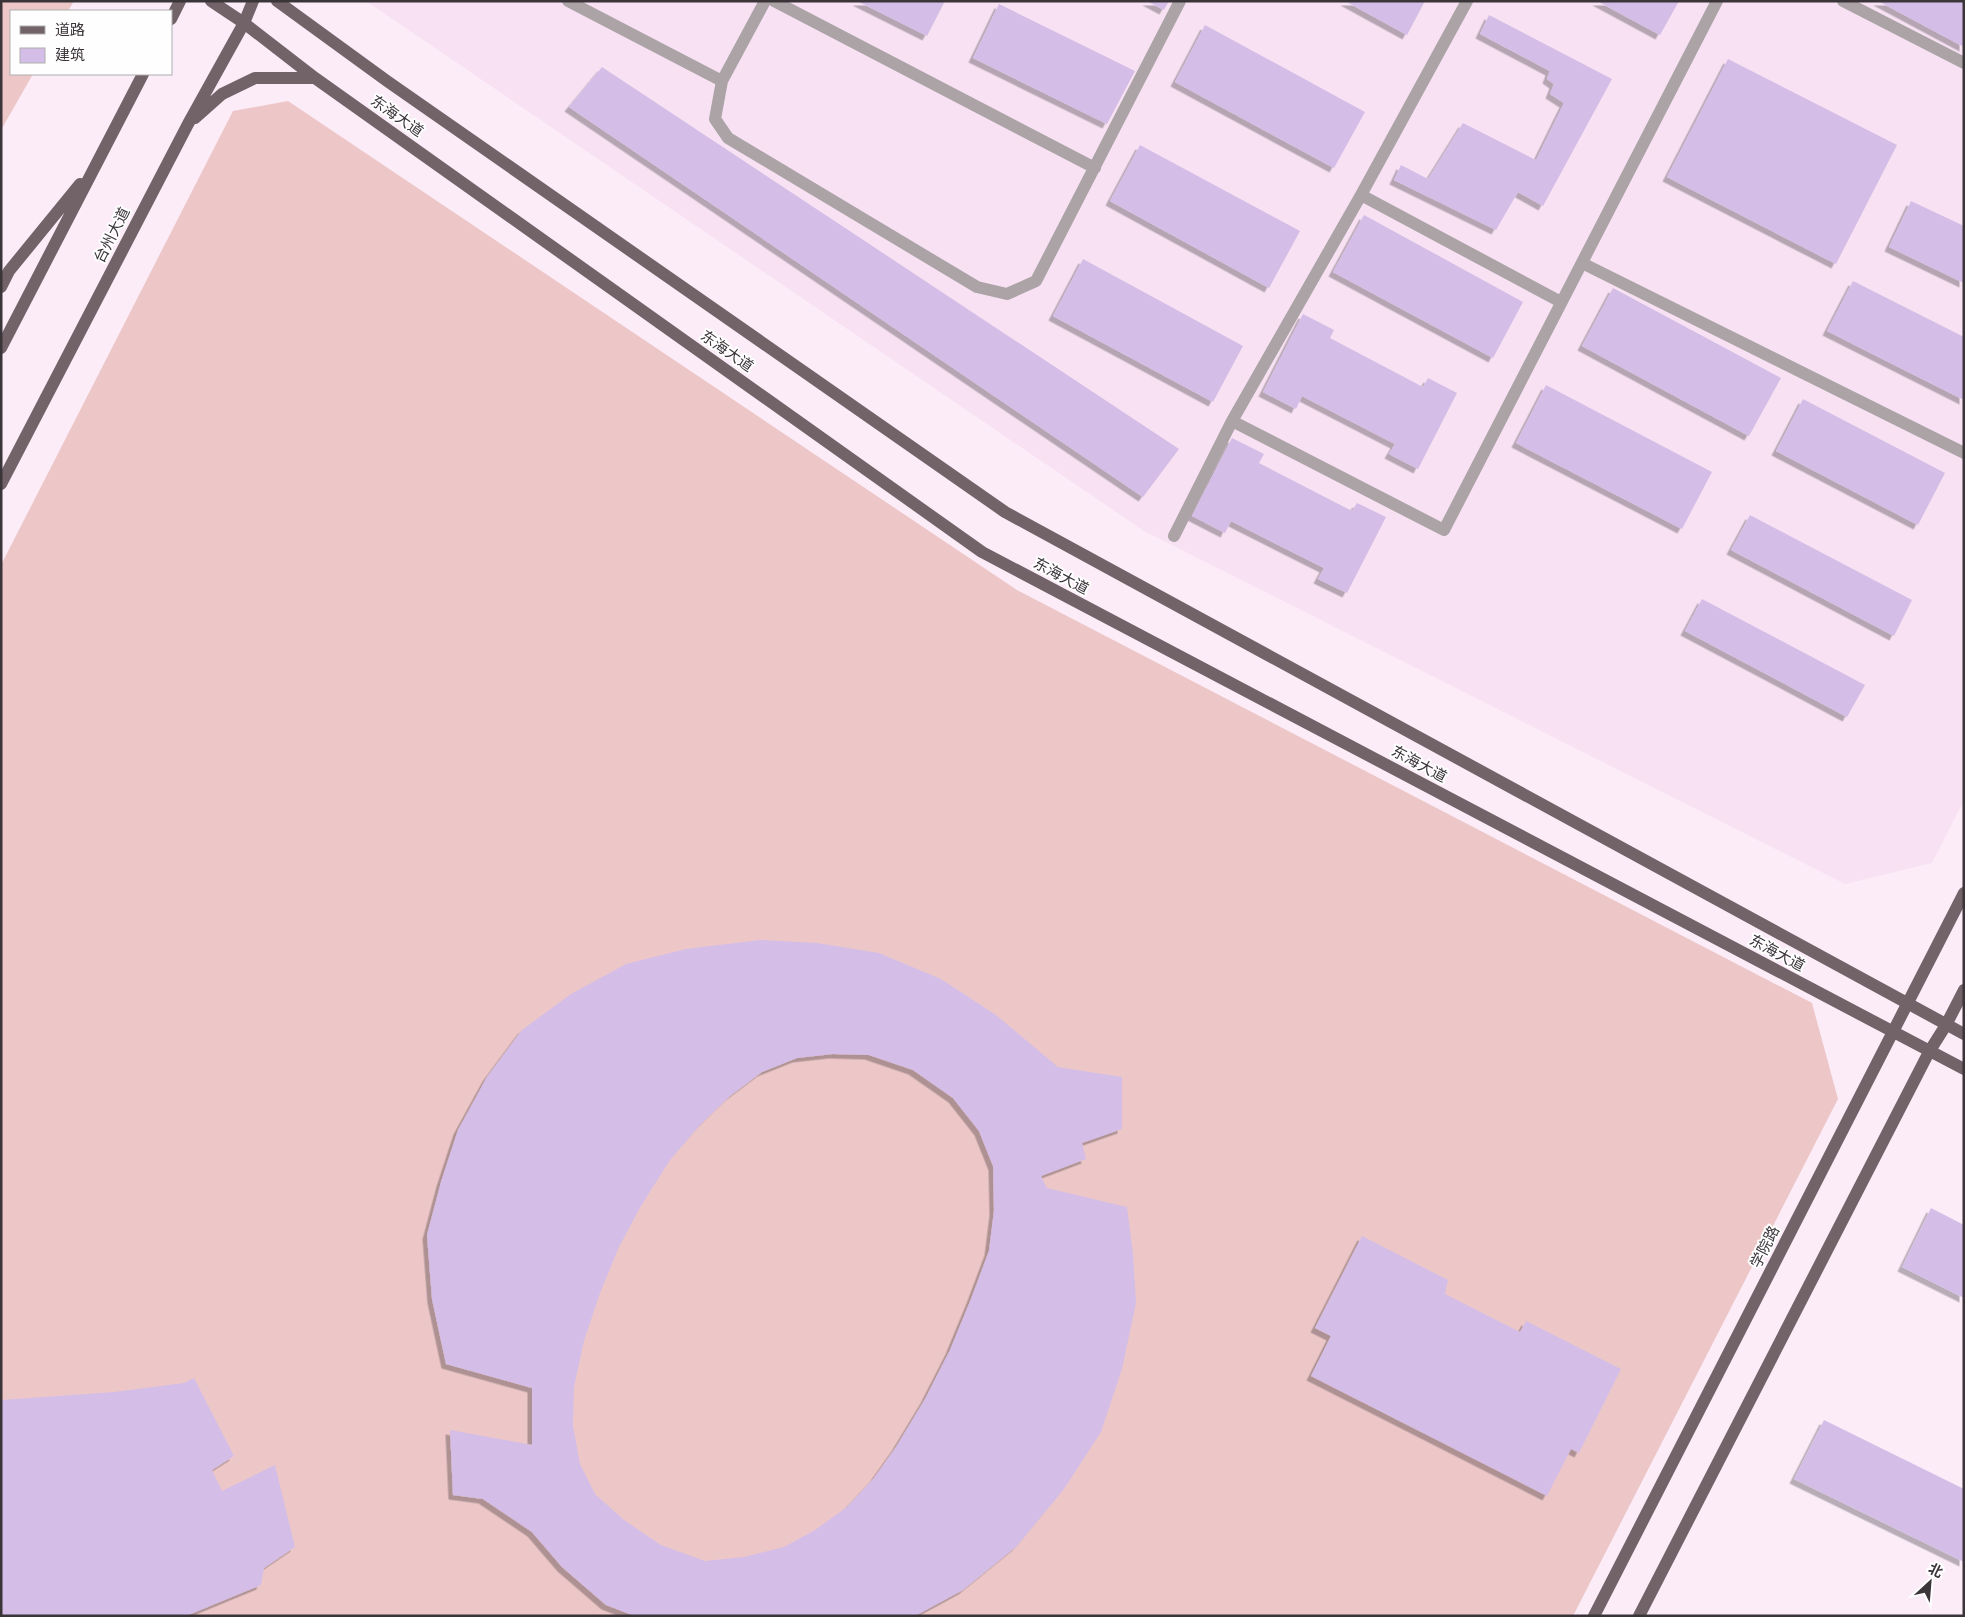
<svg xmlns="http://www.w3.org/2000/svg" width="1965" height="1617" viewBox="0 0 1965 1617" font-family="'Libre Baskerville','Noto Sans SC',serif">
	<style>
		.built { fill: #f7e1f3 }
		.pitch { fill: #edc7c8 }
		.building { fill: #d4bee7; fill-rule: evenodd; filter: url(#shadow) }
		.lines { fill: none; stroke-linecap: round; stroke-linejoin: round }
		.minor { stroke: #aba3a6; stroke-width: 12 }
		.major { stroke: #716368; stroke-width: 12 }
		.labels { text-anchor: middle; stroke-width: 4; stroke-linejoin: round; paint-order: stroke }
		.street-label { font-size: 15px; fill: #3b353a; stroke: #fefefe }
	</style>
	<defs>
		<filter id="shadow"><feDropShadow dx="-4.5" dy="4.5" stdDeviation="0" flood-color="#0004"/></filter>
	</defs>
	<rect width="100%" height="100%" fill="#fbecf8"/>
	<!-- built -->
	<path class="built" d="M366,1H1964V800L1932,863L1845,884L1144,531Z"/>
	<!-- pitch -->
	<path class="pitch" d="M1,1H74L68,11H11V74H33L1,130Z
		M288,101L1017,590L1812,1003L1838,1099L1573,1616H1V565L233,111Z"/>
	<!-- building -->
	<path class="building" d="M857,1H945L927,36Z
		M1147,1H1169L1164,10Z
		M1345,1H1425L1407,35Z
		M1597,1H1679L1660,35Z
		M1878,1H1964V47Z
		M999,4L1135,71L1107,124L973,58Z
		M1489,15L1612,79L1543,206L1518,192L1496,230L1394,180L1401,165L1428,179L1463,123L1536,160L1564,103L1550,94L1554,84L1547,79L1550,71L1480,34Z
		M1205,25L1365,112L1334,168L1175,82Z
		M1728,59L1897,145L1836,264L1667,177Z
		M602,67L1179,449L1143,497L569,107Z
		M1140,145L1300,231L1269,288L1110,201Z
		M1911,201L1964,226V283L1889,247Z
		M1364,215L1523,302L1493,358L1333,272Z
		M1083,259L1243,346L1213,402L1053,316Z
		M1853,281L1964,337V400L1827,331Z
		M1613,288L1781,378L1749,436L1582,346Z
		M1303,314L1334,330L1330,338L1423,387L1428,378L1457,393L1418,469L1389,454L1395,444L1302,396L1296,409L1263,392Z
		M1546,385L1712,472L1682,529L1516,443Z
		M1803,399L1945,473L1918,525L1776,451Z
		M1232,438L1264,454L1259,463L1352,511L1357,503L1386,517L1347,593L1318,579L1324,568L1231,521L1225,533L1192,516Z
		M1750,515L1912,600L1894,636L1731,550Z
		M1702,599L1865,685L1847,717L1685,631Z
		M760,940L817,943L879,953L941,979L996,1015L1058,1067L1122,1077V1129L1082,1143L1086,1159L1041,1176L1047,1188L1127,1207L1133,1253L1136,1303L1122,1369L1101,1432L1064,1489L1017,1546L963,1590L915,1616H635L606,1605L562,1567L532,1532L483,1499L453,1495L450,1430L532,1445V1388L446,1364L432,1299L427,1235L441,1182L458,1130L487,1077L522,1030L571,994L626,964L686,949ZM833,1054L869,1055L913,1070L953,1098L979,1131L993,1166L994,1211L989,1251L971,1299L950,1350L925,1399L896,1447L874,1478L847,1507L815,1530L784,1547L744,1557L705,1561L661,1545L624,1520L595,1494L580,1464L573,1426L574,1387L584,1341L600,1293L619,1247L641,1206L670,1160L700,1125L730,1096L762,1072L797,1058Z
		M1931,1208L1964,1225V1298L1902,1267Z
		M1362,1236L1448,1280L1445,1294L1520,1332L1526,1321L1621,1369L1579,1453L1571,1449L1547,1496L1311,1376L1331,1336L1315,1328Z
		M194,1378L234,1456L212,1470L222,1491L275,1465L295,1547L264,1568L261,1585L186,1616H1V1400L114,1392L184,1383Z
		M1824,1420L1964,1489V1562L1794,1479Z"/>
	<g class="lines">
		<!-- minor -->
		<path class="minor" d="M568,1L722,81
			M765,1L722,81L715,119L728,138L977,287L1007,294L1036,281L1180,1
			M774,1L1095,168
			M1843,1L1964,63
			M1361,195L1561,302
			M1582,263L1964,453
			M1232,421L1444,530L1717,1
			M1174,536L1232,421L1361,195L1467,1"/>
		<!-- major -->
		<path class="major" d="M211,1L244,23L315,78L982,552L1964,1069
			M277,1L387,81L1005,512L1964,1034
			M171,19L180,1
			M195,118L222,94L255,78H315
			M1,287L9,271L80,184
			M1,348L143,74
			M1,484L188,124L244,23L253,1
			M1594,1616L1964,893
			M1639,1616L1929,1052L1946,1025L1964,990"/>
	</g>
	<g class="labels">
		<!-- street labels -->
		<g class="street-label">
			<text transform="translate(397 116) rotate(35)" y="5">东海大道</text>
			<text transform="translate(112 235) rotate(-63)" y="5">台州大道</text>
			<text transform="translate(727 351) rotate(35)" y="5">东海大道</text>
			<text transform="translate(1061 576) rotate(28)" y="5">东海大道</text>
			<text transform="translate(1419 764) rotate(28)" y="5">东海大道</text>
			<text transform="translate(1777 953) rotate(28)" y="5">东海大道</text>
			<text transform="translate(1765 1247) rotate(-63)" y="5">学院路</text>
		</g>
	</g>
	<!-- border -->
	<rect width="1965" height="1617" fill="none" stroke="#3b353a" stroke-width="5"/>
	<!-- legend -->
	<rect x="10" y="10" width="162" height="65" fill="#fefefe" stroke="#b0aeb0"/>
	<rect x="20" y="26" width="25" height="8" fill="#716368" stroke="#b0aeb0"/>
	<text x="55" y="35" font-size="15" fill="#3b353a">道路</text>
	<rect x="20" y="48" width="25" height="15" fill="#d4bee7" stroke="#b0aeb0"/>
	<text x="55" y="60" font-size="15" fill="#3b353a">建筑</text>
	<!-- north arrow -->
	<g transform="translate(1930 1582) rotate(26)" stroke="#fefefe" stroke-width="4" paint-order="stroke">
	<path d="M0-4L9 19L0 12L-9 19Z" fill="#3b353a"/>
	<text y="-8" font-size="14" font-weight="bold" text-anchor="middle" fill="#3b353a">北</text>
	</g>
</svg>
